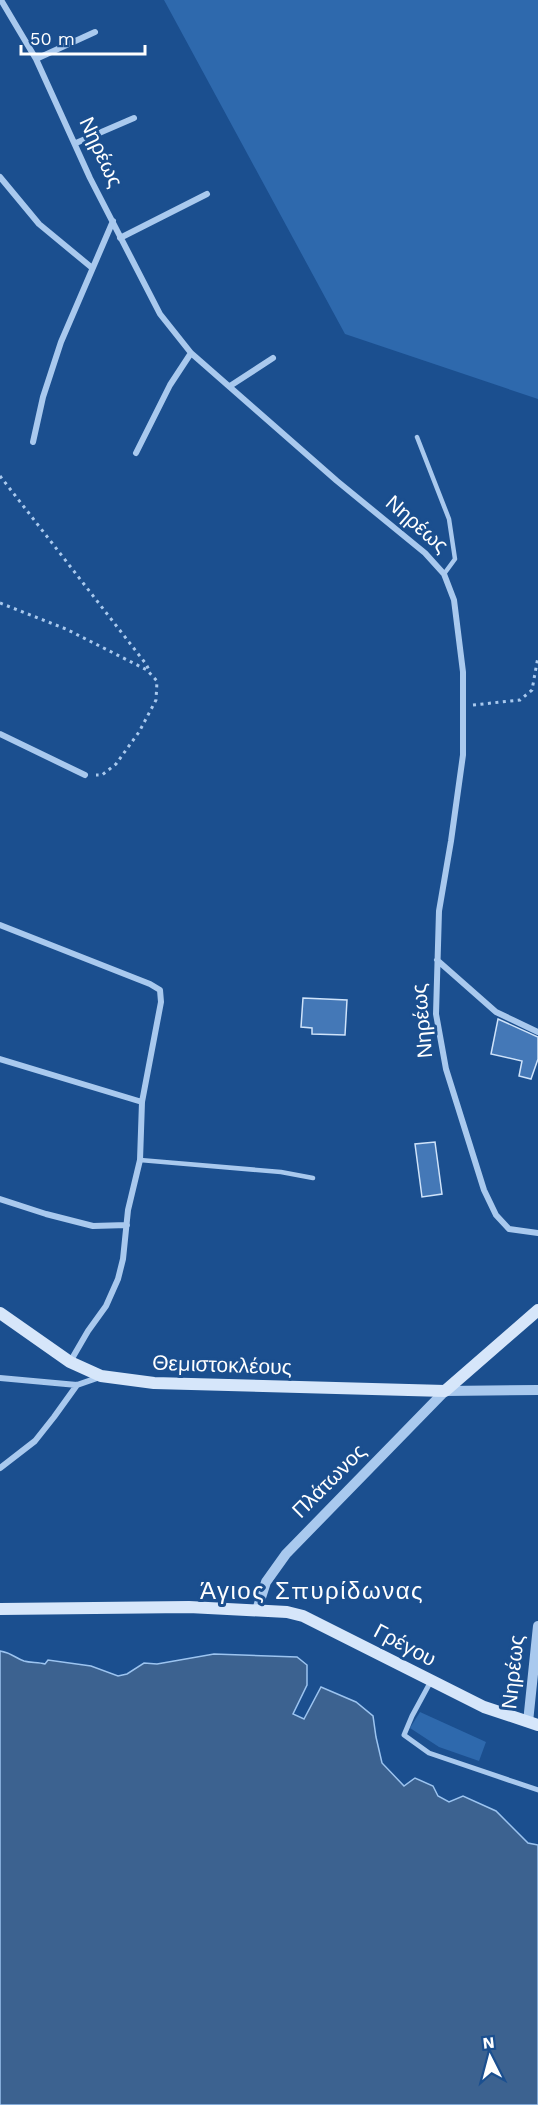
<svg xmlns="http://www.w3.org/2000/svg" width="538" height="2105" viewBox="0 0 538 2105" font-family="'Work Sans',sans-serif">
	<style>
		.green { fill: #2e69ad }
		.water { fill: #3c6290; stroke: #9cc4f0; stroke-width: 1.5 }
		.building { fill: #4478b7; stroke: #cfe3fa; stroke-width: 1.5 }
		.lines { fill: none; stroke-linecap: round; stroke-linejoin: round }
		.path { stroke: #a9c9ee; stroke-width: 3; stroke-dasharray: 3 4.5; stroke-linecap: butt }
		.service { stroke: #a9c9ee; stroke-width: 4.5 }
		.pedestrian { stroke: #a9c9ee; stroke-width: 5 }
		.minor { stroke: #a9c9ee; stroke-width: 6 }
		.tertiary { stroke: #a9c9ee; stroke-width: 10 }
		.secondary { stroke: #d6e6fa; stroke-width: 12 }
		.labels { text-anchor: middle; stroke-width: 6; stroke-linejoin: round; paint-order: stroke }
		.street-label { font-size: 21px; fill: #fff; stroke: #1b4f8f }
		.quarter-label { font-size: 24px; letter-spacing: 1.5px; fill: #fff; stroke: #1b4f8f }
	</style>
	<rect width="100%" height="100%" fill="#1b4f8f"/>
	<!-- green -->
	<path class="green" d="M164,0H538V399L345,334Z
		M420,1712L486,1742L479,1761L439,1747L410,1728Z"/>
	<!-- water -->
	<path class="water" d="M0,1651C12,1653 15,1658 24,1661C31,1663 38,1662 45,1664L48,1660L91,1666L118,1676L127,1674L144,1663L157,1664L214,1654L297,1657L307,1665V1685L293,1714L304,1719L321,1687L356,1702L373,1716L376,1737L382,1763L404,1786L415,1778L433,1786L438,1796L449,1802L463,1796L496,1811L528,1843L538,1845V2105H0Z"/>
	<!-- building -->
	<path class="building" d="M303,998L347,1000L345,1035L312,1034V1028L301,1027Z
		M498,1019L538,1037V1059L531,1079L519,1076L522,1061L491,1054Z
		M435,1142L442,1194L422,1197L415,1144Z"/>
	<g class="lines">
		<!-- path -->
		<path class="path" d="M0,476L146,664L150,672
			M0,603L66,629L147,670L157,681L156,700L139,732L116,764L102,775H96
			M473,705L520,700L532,690L538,657"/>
		<!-- service -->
		<path class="service" d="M417,437L449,519L455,559L444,574
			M140,1160L281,1172L313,1178"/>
		<!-- pedestrian -->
		<path class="pedestrian" d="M431,1681L412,1716L404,1735L429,1753L538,1790"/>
		<!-- minor -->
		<path class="minor" d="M1,0L36,59L90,178L160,314L191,353L337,481L425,553L444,574L454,600L463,672V755L451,841L439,911L436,1014L446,1069L484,1190L496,1215L509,1229L538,1233
			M36,59L95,32
			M76,143L134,118
			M0,177L39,224L91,267
			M120,238L207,194
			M230,386L273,358
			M33,442L43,397L61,342L113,221
			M136,453L170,385L191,353
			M0,734L85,775
			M0,925L150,984L160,990L161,1002L142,1102L140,1160L128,1210L123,1259L118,1279L106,1306L88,1331L70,1362
			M437,960L496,1012L538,1032
			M0,1059L142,1102
			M0,1199L46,1214L93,1226L127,1225
			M0,1378L77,1385L100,1377
			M0,1468L35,1441L54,1417L77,1385"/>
		<!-- tertiary -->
		<path class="tertiary" d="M257,1610L266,1582L286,1554L445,1391L538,1390
			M528,1722L538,1626"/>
		<!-- secondary -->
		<path class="secondary" d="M0,1313L70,1362L101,1376L154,1383L445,1391L538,1310
			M0,1609L189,1607L287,1612L303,1616L484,1707L538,1725"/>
	</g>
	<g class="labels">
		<!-- street labels -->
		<g class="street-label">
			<text transform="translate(101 152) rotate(65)" y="7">Νηρέως</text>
			<text transform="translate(417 524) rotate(41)" y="7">Νηρέως</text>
			<text transform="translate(422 1021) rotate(-95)" y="7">Νηρέως</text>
			<text transform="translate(222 1365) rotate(2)" y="7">Θεμιστοκλέους</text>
			<text transform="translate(329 1481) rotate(-45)" y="7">Πλάτωνος</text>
			<text transform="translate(405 1645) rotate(28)" y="7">Γρέγου</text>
			<text transform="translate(513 1672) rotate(-84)" y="7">Νηρέως</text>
		</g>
		<!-- quarter labels -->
		<g class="quarter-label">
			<text x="312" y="1599">Άγιος Σπυρίδωνας</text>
		</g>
	</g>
	<!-- north arrow -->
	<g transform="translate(490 2057) rotate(354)" stroke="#1b4f8f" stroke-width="4.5" paint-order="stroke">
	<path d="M0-4.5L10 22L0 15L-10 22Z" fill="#ffffff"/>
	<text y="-9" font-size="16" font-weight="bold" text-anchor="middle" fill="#ffffff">N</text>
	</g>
	<!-- scale -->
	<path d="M21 45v9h124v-9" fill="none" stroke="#ffffff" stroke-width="3"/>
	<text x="30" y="45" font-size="18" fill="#ffffff" stroke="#1b4f8f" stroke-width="4.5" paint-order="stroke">50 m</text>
</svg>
